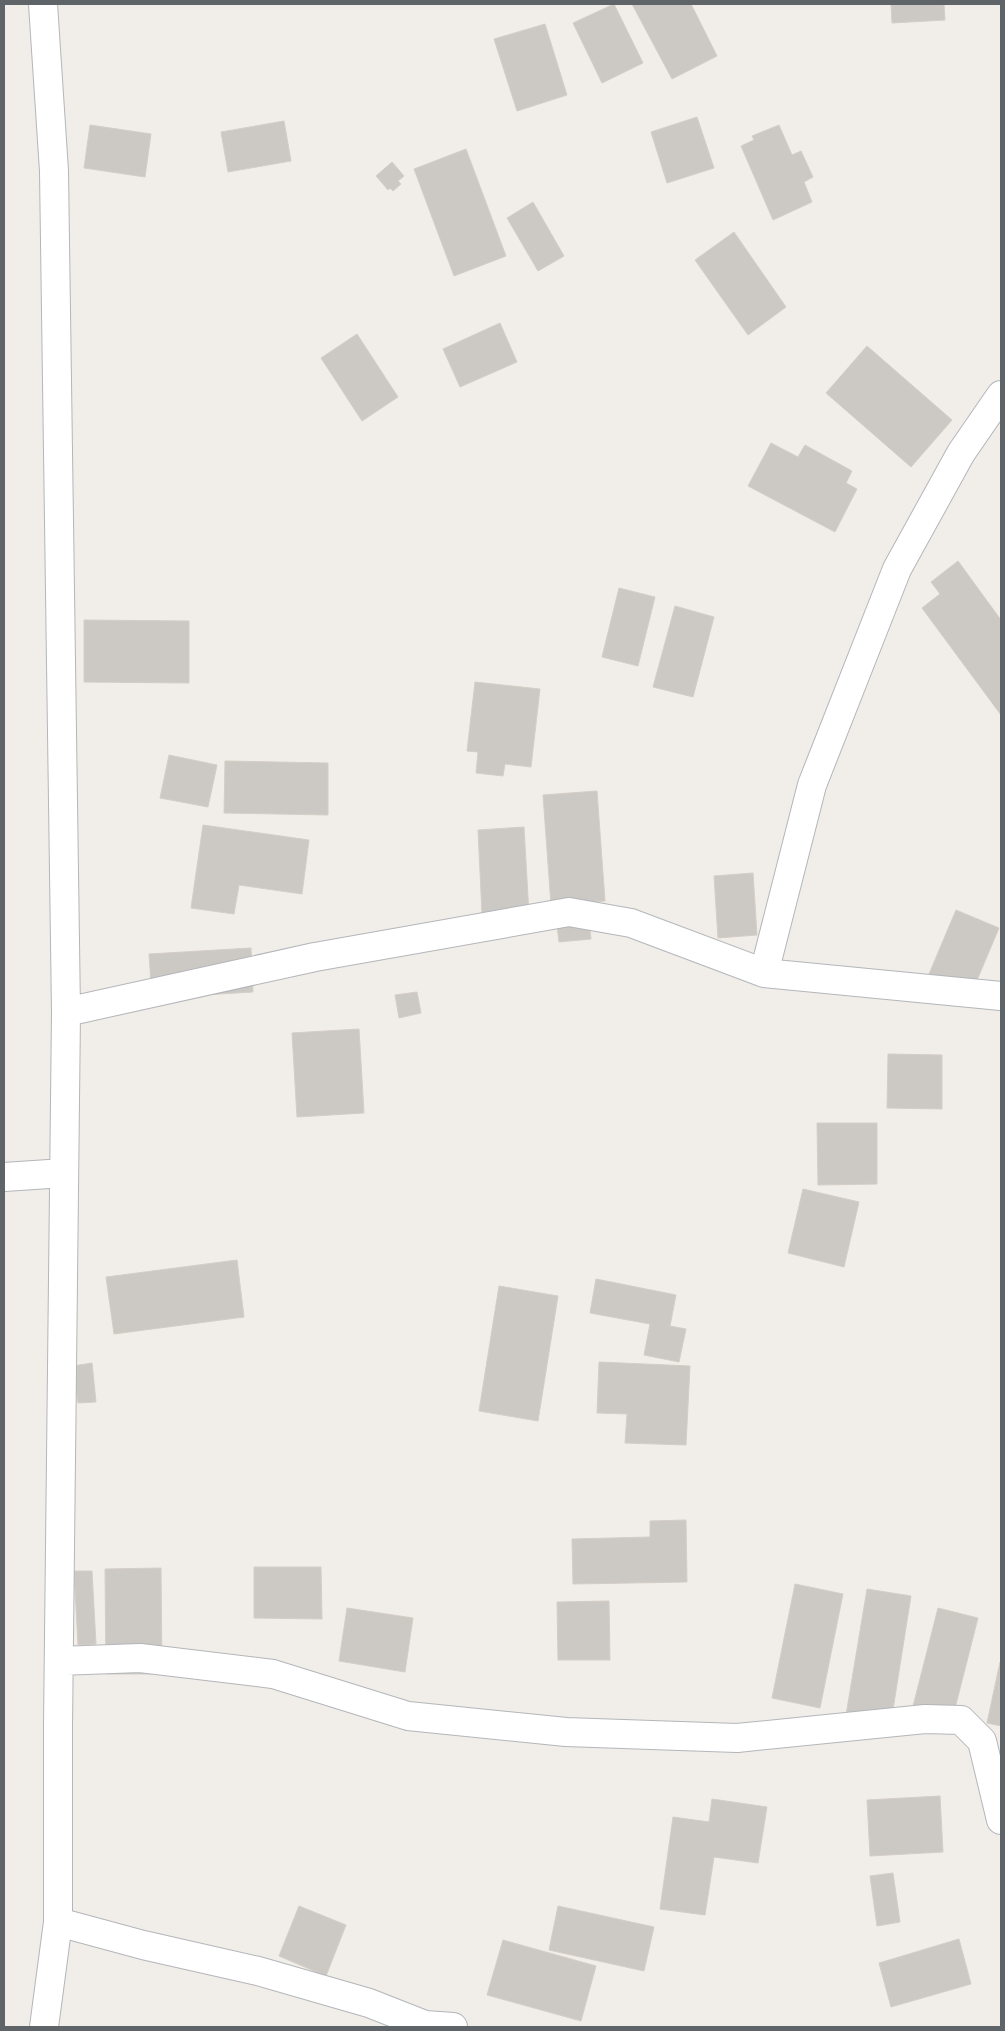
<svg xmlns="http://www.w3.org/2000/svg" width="1005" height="2031" viewBox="0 0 1005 2031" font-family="'Space Grotesk',sans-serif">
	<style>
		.building { fill: #ccc8c4; stroke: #d5cec6 }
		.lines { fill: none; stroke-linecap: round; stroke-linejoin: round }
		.minor-casing { stroke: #b3b6ba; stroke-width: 30 }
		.minor { stroke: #fff; stroke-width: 28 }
	</style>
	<rect width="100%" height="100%" fill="#f1ede8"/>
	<!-- building -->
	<path class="building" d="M614,4L643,63L602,83L573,23Z
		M632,4H691L717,56L672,79Z
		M891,4H944L945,20L892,23Z
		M545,24L567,95L517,111L494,39Z
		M697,117L714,168L667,183L651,132Z
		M284,121L291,161L228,172L221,132Z
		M90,125L151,134L145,177L84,168Z
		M779,125L792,155L801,151L813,177L804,182L812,202L773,220L741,146L754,140L752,136Z
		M466,149L506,256L454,276L414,169Z
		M392,162L404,176L398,181L401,184L393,191L390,188L388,190L376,176Z
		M533,202L564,256L538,271L507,218Z
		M734,232L786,307L748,335L695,260Z
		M500,323L517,362L460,387L443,349Z
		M357,334L398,397L362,421L321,358Z
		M867,346L952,420L911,467L826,393Z
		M771,443L798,457L805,445L852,471L846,483L857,489L835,532L748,486Z
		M958,561L1001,620V715L922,608L940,594L931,582Z
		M619,588L655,597L638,666L602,657Z
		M675,606L714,617L693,697L653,687Z
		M84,620L189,621V683L84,682Z
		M475,682L540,689L531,767L505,764L503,776L476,773L478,752L467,751Z
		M169,755L217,765L208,807L160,798Z
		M225,761L328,763V815L224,813Z
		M597,791L605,901L551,905L543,795Z
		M203,825L309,840L302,894L239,885L234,914L191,908Z
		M524,827L530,932L483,935L478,830Z
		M753,873L757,935L718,938L714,876Z
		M956,910L999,928L972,992L929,974Z
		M588,913L591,939L559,942L556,916Z
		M251,948L253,992L152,998L149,954Z
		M417,992L421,1013L399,1018L395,995Z
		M359,1029L364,1113L297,1117L292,1033Z
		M888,1054L942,1055V1109L887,1108Z
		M817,1123H877V1184L818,1185Z
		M803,1189L859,1202L844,1267L788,1253Z
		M237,1260L244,1317L114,1334L106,1277Z
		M596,1279L676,1295L670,1326L686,1329L679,1362L644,1355L650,1324L590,1313Z
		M499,1286L558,1296L538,1421L479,1411Z
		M599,1362L690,1366L686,1445L625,1443L627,1414L597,1413Z
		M92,1363L96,1402L78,1403L73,1366Z
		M686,1520L687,1582L573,1584L572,1539L650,1537V1521Z
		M254,1567H321L322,1619L254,1618Z
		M161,1568L162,1674H106L105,1569Z
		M74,1571H92L96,1644L78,1645Z
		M795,1584L843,1594L820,1708L772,1698Z
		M867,1589L911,1596L891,1722L846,1715Z
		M609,1601L610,1660H558L557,1602Z
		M347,1608L413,1618L405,1672L339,1661Z
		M938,1608L978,1618L950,1728L910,1718Z
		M1000,1662H1001V1726L987,1723Z
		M940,1796L943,1852L870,1856L867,1800Z
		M712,1799L767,1807L758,1863L714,1857L705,1915L660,1909L673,1817L709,1822Z
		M893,1873L900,1922L877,1926L870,1876Z
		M299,1906L346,1925L326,1976L279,1956Z
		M558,1906L654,1927L644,1971L549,1950Z
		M959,1939L971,1984L891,2007L879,1963Z
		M503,1940L596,1966L581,2021L487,1995Z"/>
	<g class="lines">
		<!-- minor casing -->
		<g class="minor-casing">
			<path id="minor" d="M43,4L54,171L66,1012L58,1726V1922L44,2027
				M764,973L812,785L897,569L961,453L1001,395
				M66,1012L315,957L569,912L631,923L764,973L1001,996
				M4,1177L64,1173
				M59,1661L140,1658L273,1674L408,1716L566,1732L737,1738L925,1719L961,1720L982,1741L1001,1820
				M58,1922L143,1945L258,1971L369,2003L425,2025L453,2027"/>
		</g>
		<!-- minor -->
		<use href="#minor" class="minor"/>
	</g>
	<!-- border -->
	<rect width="1005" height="2031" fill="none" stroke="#5f6468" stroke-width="10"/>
</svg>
